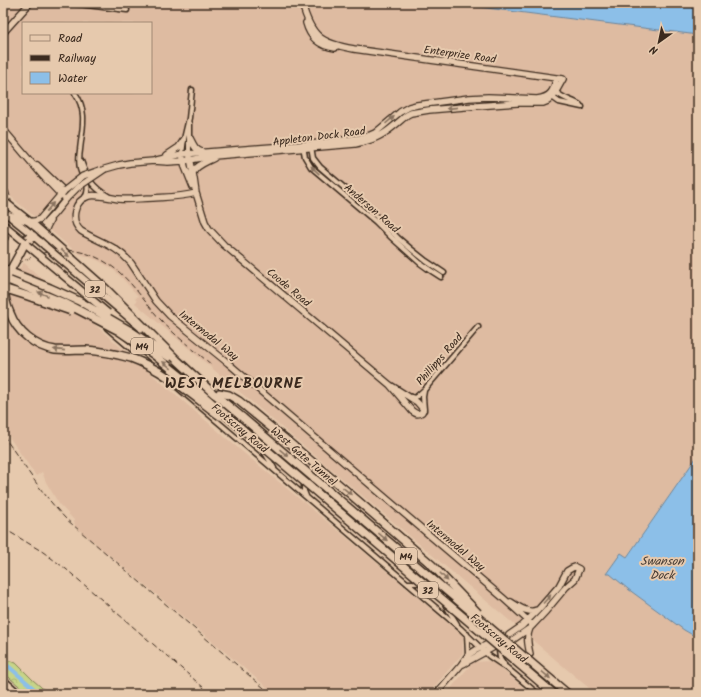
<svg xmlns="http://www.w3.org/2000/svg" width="701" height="697" viewBox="0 0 701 697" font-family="Kalam,sans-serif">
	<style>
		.built { fill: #debba1; fill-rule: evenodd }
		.forest { fill: url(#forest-crowns); stroke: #817f53 }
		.water { fill: #8cbfe8; stroke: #6c8397 }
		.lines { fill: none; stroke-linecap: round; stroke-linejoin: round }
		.canal { stroke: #8cbfe8; stroke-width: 4 }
		.street-casing { stroke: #3b2a1e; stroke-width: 7 }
		.secondary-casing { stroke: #3b2a1e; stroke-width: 8 }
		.primary-casing { stroke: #3b2a1e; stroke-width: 9 }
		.highway-casing { stroke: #3b2a1e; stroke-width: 10 }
		.street { stroke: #e6c9ad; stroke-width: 4 }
		.secondary { stroke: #e6c9ad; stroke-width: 5.5 }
		.primary { stroke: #e6c9ad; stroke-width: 6 }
		.highway { stroke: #e6c9ad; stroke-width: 7 }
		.rail { stroke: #3b2a1e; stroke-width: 1; stroke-dasharray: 6 3; stroke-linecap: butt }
		.secondary-bridge-casing { stroke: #3b2a1e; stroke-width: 8; stroke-linecap: butt }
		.primary-bridge-casing { stroke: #3b2a1e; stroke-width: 9; stroke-linecap: butt }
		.highway-bridge-casing { stroke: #3b2a1e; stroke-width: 10; stroke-linecap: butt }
		.secondary-bridge { stroke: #e6c9ad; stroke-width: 5.5 }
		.primary-bridge { stroke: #e6c9ad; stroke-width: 6 }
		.highway-bridge { stroke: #e6c9ad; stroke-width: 7 }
		.oneway { fill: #88725e }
		.labels { text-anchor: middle; stroke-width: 4; stroke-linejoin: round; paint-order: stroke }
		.shield { fill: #e6c9ad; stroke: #6e5a49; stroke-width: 1 }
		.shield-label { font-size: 10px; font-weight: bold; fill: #3b2a1e }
		.street-label { font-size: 11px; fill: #3b2a1e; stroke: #e6c9ad }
		.water-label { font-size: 12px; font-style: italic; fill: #433932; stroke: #e6c9ad }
		.district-label { font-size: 15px; font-weight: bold; letter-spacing: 1px; fill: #3b2a1e; stroke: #e6c9ad }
	</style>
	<defs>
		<pattern id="forest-crowns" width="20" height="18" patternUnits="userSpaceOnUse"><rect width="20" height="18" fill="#c7d488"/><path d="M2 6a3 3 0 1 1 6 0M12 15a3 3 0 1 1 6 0" fill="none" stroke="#acb675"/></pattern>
	</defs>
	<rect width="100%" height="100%" fill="#e6c9ad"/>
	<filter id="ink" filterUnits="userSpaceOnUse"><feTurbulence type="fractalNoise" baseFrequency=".025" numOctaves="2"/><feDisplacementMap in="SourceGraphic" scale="8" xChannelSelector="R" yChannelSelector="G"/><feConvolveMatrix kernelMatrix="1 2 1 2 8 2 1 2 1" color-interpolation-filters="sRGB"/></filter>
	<g filter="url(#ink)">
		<!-- built -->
		<path class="built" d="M3,3H447L698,35V455L626,557L621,553L606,573L610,574L628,589L691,635L698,638V694H596L135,303L137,301L135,299L138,296L122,278L116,272L108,266L97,260L86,256L77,253L3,190ZM23,23H151V93H23Z
			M24,263L156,378L239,449L364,552L463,636V653L428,694H275L75,526L74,520L59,504L46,482L42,472L36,476L3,428V287Z
			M492,661L531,694H448L447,693L473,662Z"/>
		<!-- forest -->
		<path class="forest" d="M7,661H11L16,663L33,680L49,694H29L26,692L3,672V664Z"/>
		<!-- water -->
		<path class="water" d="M447,3H698V35Z
			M698,455V638L684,630L628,589L610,574H606L621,553L627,557Z"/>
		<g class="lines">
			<!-- canal -->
			<path class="canal" d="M7,665L40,694"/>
			<!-- street casing -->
			<g class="street-casing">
				<path id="street" d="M71,3L127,10
					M556,92C563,99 572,100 580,105
					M75,93C88,112 82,129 80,150C79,156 79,163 80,169C83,181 92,185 85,198
					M552,97L559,102L582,107
					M189,123V153
					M303,146L305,157L311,167L376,222L392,238L420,263L427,268L441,277
					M311,146L313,158L320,167L370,210L398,238L411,249L426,261L444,273
					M182,154L184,139L189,118L192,90
					M81,161C87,178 92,187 108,196
					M107,328L149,364
					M177,387L461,629L489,656L507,668L538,694
					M411,397L415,398L425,389L478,327
					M424,410L423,397L424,391
					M262,448L274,468
					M304,485V491L306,496
					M407,583H419
					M446,606L457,624
					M467,634L468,655
					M499,651L500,658L504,664"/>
			</g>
			<!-- secondary casing -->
			<g class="secondary-casing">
				<path id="secondary" d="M306,23C310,38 320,46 335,48
					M3,33L30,3
					M3,129L42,175L61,195L67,198
					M190,138C193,144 195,150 202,152
					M167,155L179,147L183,141
					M190,157L194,179L196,193L205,222L209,229L224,245L390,385L417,402L423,409L422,412C418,415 416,414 412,411L390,385
					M183,158L185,167L193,187
					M157,160L182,154L311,144L360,138L368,136L375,133L400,112L409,107L417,105L469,98L488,97L537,99C551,97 554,91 556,78
					M37,165L64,191L66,195
					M105,169L119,165L130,163L154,161L168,162L183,161L214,156L355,144C360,143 365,142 370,140C384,136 396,124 407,115L411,113L429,110L476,106L517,103H543L548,101L554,95L563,79L354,49C321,43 311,37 302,3
					M193,173C196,165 207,162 214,158
					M196,193C181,197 168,197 153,198C142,198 130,200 119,199C109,198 98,194 89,196C73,201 70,221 81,231C99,242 116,245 131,263L156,301L170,316L228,363L286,413L502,597L533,625
					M29,232L62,193
					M37,232L54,214L67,198
					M45,246C42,237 45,229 50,221
					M511,602C519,607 528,614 537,610
					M530,628C526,637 528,645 530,654
					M509,635L522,626L538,610L559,586L567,571L572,568L575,567L579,569L575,579L566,587L546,611L530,628L514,639
					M463,664L494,647
					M436,694L461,665L468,655L476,650L490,643"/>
			</g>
			<!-- primary casing -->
			<g class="primary-casing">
				<path id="primary" d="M33,236L27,245L25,242L29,232L45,246
					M3,680L19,694"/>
			</g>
			<!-- highway casing -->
			<g class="highway-casing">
				<path id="highway" d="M219,393L229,395L239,401L285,439
					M214,394L243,418"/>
			</g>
			<!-- street -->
			<use href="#street" class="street"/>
			<!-- secondary -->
			<use href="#secondary" class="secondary"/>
			<!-- primary -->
			<use href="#primary" class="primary"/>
			<!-- highway -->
			<use href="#highway" class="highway"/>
			<!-- rail -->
			<path class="rail" d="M3,173C6,184 11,196 12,207C13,223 9,240 3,254
				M3,275C38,245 82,240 119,272C135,286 146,304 161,320C176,337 196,351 213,366
				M3,435C23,464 42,494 66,519L271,694
				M3,528L43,552L66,569L211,694"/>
			<!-- secondary-bridge casing -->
			<g class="secondary-bridge-casing">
				<path id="secondary-bridge" d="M64,191L83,176L100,170
					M67,198L77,188L105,169
					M10,215C21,219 29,225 40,219"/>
			</g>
			<!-- primary-bridge casing -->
			<g class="primary-bridge-casing">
				<path id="primary-bridge" d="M8,215L29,232
					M3,224L25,242
					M27,245L108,313
					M45,246L141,328"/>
			</g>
			<!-- highway-bridge casing -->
			<g class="highway-bridge-casing">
				<path id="highway-bridge" d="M3,201L36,227L105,288L177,360L214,394
					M25,242C20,256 10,267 6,281C3,291 6,304 10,313C17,332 35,347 55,350C65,351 76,350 86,350C101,351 116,354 131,358C164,370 192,395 220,416
					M3,269L50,288L79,301L129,330L169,357
					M3,278L67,304L119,331L153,354L183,378L261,445L554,694
					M3,288L28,296L71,311
					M243,418L568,694
					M285,439L349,493L432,565L478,613"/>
			</g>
			<!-- secondary-bridge -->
			<use href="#secondary-bridge" class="secondary-bridge"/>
			<!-- primary-bridge -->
			<use href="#primary-bridge" class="primary-bridge"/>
			<!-- highway-bridge -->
			<use href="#highway-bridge" class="highway-bridge"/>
		</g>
		<!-- one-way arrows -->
		<defs><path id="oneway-solid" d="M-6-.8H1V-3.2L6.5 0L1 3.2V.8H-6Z"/></defs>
		<g class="oneway">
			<use href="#oneway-solid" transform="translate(452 108) rotate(174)"/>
			<use href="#oneway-solid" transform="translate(390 120) rotate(-41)"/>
			<use href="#oneway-solid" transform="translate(315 170) rotate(-137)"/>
			<use href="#oneway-solid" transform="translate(50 207) rotate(-50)"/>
			<use href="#oneway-solid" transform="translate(65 253) rotate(41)"/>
			<use href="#oneway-solid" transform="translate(43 294) rotate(-158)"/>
			<use href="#oneway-solid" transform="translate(59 350) rotate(-174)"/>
			<use href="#oneway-solid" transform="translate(167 365) rotate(-141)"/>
			<use href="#oneway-solid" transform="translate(284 453) rotate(41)"/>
			<use href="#oneway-solid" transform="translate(347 491) rotate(40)"/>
			<use href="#oneway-solid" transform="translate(383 537) rotate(40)"/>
			<use href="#oneway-solid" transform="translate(444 577) rotate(46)"/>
			<use href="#oneway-solid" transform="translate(547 599) rotate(-48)"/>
			<use href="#oneway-solid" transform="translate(546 675) rotate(40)"/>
		</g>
	</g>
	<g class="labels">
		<!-- shield labels -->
		<g class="shield">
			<rect x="85" y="281" width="20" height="16" rx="3"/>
			<rect x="131" y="338" width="22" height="16" rx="3"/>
			<rect x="395" y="548" width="22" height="16" rx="3"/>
			<rect x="418" y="582" width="20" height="16" rx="3"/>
		</g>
		<g class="shield-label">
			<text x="95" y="293">32</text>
			<text x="142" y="350">M4</text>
			<text x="406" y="560">M4</text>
			<text x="428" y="594">32</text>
		</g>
		<!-- street labels -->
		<g class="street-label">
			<text transform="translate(460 54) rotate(8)" y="4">Enterprize Road</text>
			<text transform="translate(319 136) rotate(-7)" y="4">Appleton Dock Road</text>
			<text transform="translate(372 208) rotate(41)" y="4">Anderson Road</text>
			<text transform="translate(289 287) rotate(40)" y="4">Coode Road</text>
			<text transform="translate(209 335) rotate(39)" y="4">Intermodal Way</text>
			<text transform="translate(439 359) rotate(-49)" y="4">Phillipps Road</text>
			<text transform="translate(240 428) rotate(40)" y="4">Footscray Road</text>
			<text transform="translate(304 456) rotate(41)" y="4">West Gate Tunnel</text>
			<text transform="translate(456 545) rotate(40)" y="4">Intermodal Way</text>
			<text transform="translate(499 638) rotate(40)" y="4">Footscray Road</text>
		</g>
		<!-- water labels -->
		<g class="water-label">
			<text x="662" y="565">Swanson<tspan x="662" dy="14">Dock</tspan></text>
		</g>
		<!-- district labels -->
		<g class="district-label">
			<text x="234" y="388">WEST MELBOURNE</text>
		</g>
	</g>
	<!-- margin -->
	<rect width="701" height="697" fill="none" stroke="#e6c9ad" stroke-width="16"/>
	<rect x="8" y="8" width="685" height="681" fill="none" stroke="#3b2a1e" stroke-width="1.5" filter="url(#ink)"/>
	<!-- legend -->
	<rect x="22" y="22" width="130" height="72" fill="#e6c9ad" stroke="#a28974"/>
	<rect x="30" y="35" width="20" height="6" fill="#e6c9ad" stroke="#a28974"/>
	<text x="58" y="42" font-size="12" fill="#3b2a1e">Road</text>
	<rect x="30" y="55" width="20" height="6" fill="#3b2a1e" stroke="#a28974"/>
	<text x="58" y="62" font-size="12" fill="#3b2a1e">Railway</text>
	<rect x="30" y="72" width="20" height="12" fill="#8cbfe8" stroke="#a28974"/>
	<text x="58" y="82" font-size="12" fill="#3b2a1e">Water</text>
	<!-- north arrow -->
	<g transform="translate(659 42) rotate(213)" stroke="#e6c9ad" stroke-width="3" paint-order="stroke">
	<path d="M0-3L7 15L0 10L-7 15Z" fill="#3b2a1e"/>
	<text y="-6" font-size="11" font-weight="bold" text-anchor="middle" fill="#3b2a1e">N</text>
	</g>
</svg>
